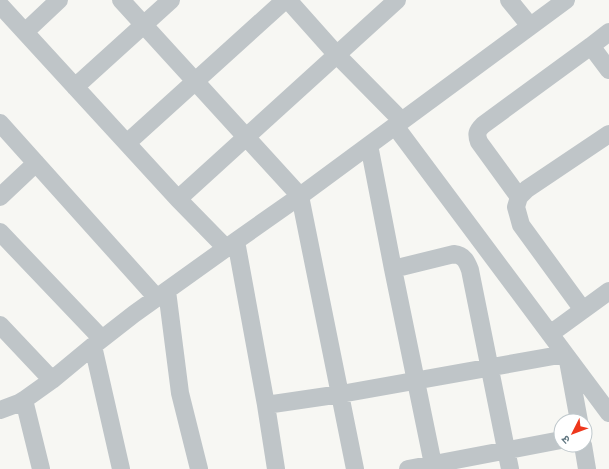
<svg xmlns="http://www.w3.org/2000/svg" width="609" height="469" viewBox="0 0 609 469" font-family="Jost,'Noto Sans Devanagari',sans-serif">
	<style>
		.lines { fill: none; stroke-linecap: round; stroke-linejoin: round }
		.minor { stroke: #bfc5c8; stroke-width: 18 }
	</style>
	<rect width="100%" height="100%" fill="#f7f7f3"/>
	<g class="lines">
		<!-- minor -->
		<path class="minor" d="M121,0L300,196L355,469
			M288,0L337,55L402,121
			M509,0L530,26
			M0,5L178,199L226,248
			M25,32L59,0
			M591,46L609,70
			M75,87L171,0
			M0,123L157,298
			M395,126L609,413
			M127,143L285,0
			M369,145L393,269L434,469
			M0,197L36,163
			M519,197L479,142C476,134 477,131 483,125L591,46L609,32
			M178,199L397,0
			M0,232L102,339
			M236,241L266,405L276,469
			M393,269L454,254C464,255 467,262 470,270L510,469
			M167,291L180,393L199,469
			M583,310L521,225L516,207L519,197L527,189L609,134
			M0,325L52,380
			M550,334L609,291
			M93,346L121,469
			M568,361L579,421
			M24,400L41,469
			M266,405L341,394L565,354
			M0,410L19,403L24,400L52,380L93,346L134,314L236,241L300,196L566,0
			M583,445L587,469
			M408,469L561,440"/>
	</g>
	<!-- north arrow -->
	<g transform="translate(573 433) rotate(228)"><circle r="19" fill="#ffffff" stroke="#bfc8cc"/>
	<path d="M0-3L7 15L0 10L-7 15Z" fill="#ee371c"/>
	<text y="-6" font-size="11" font-weight="bold" text-anchor="middle" fill="#607680">उ</text>
	</g>
</svg>
